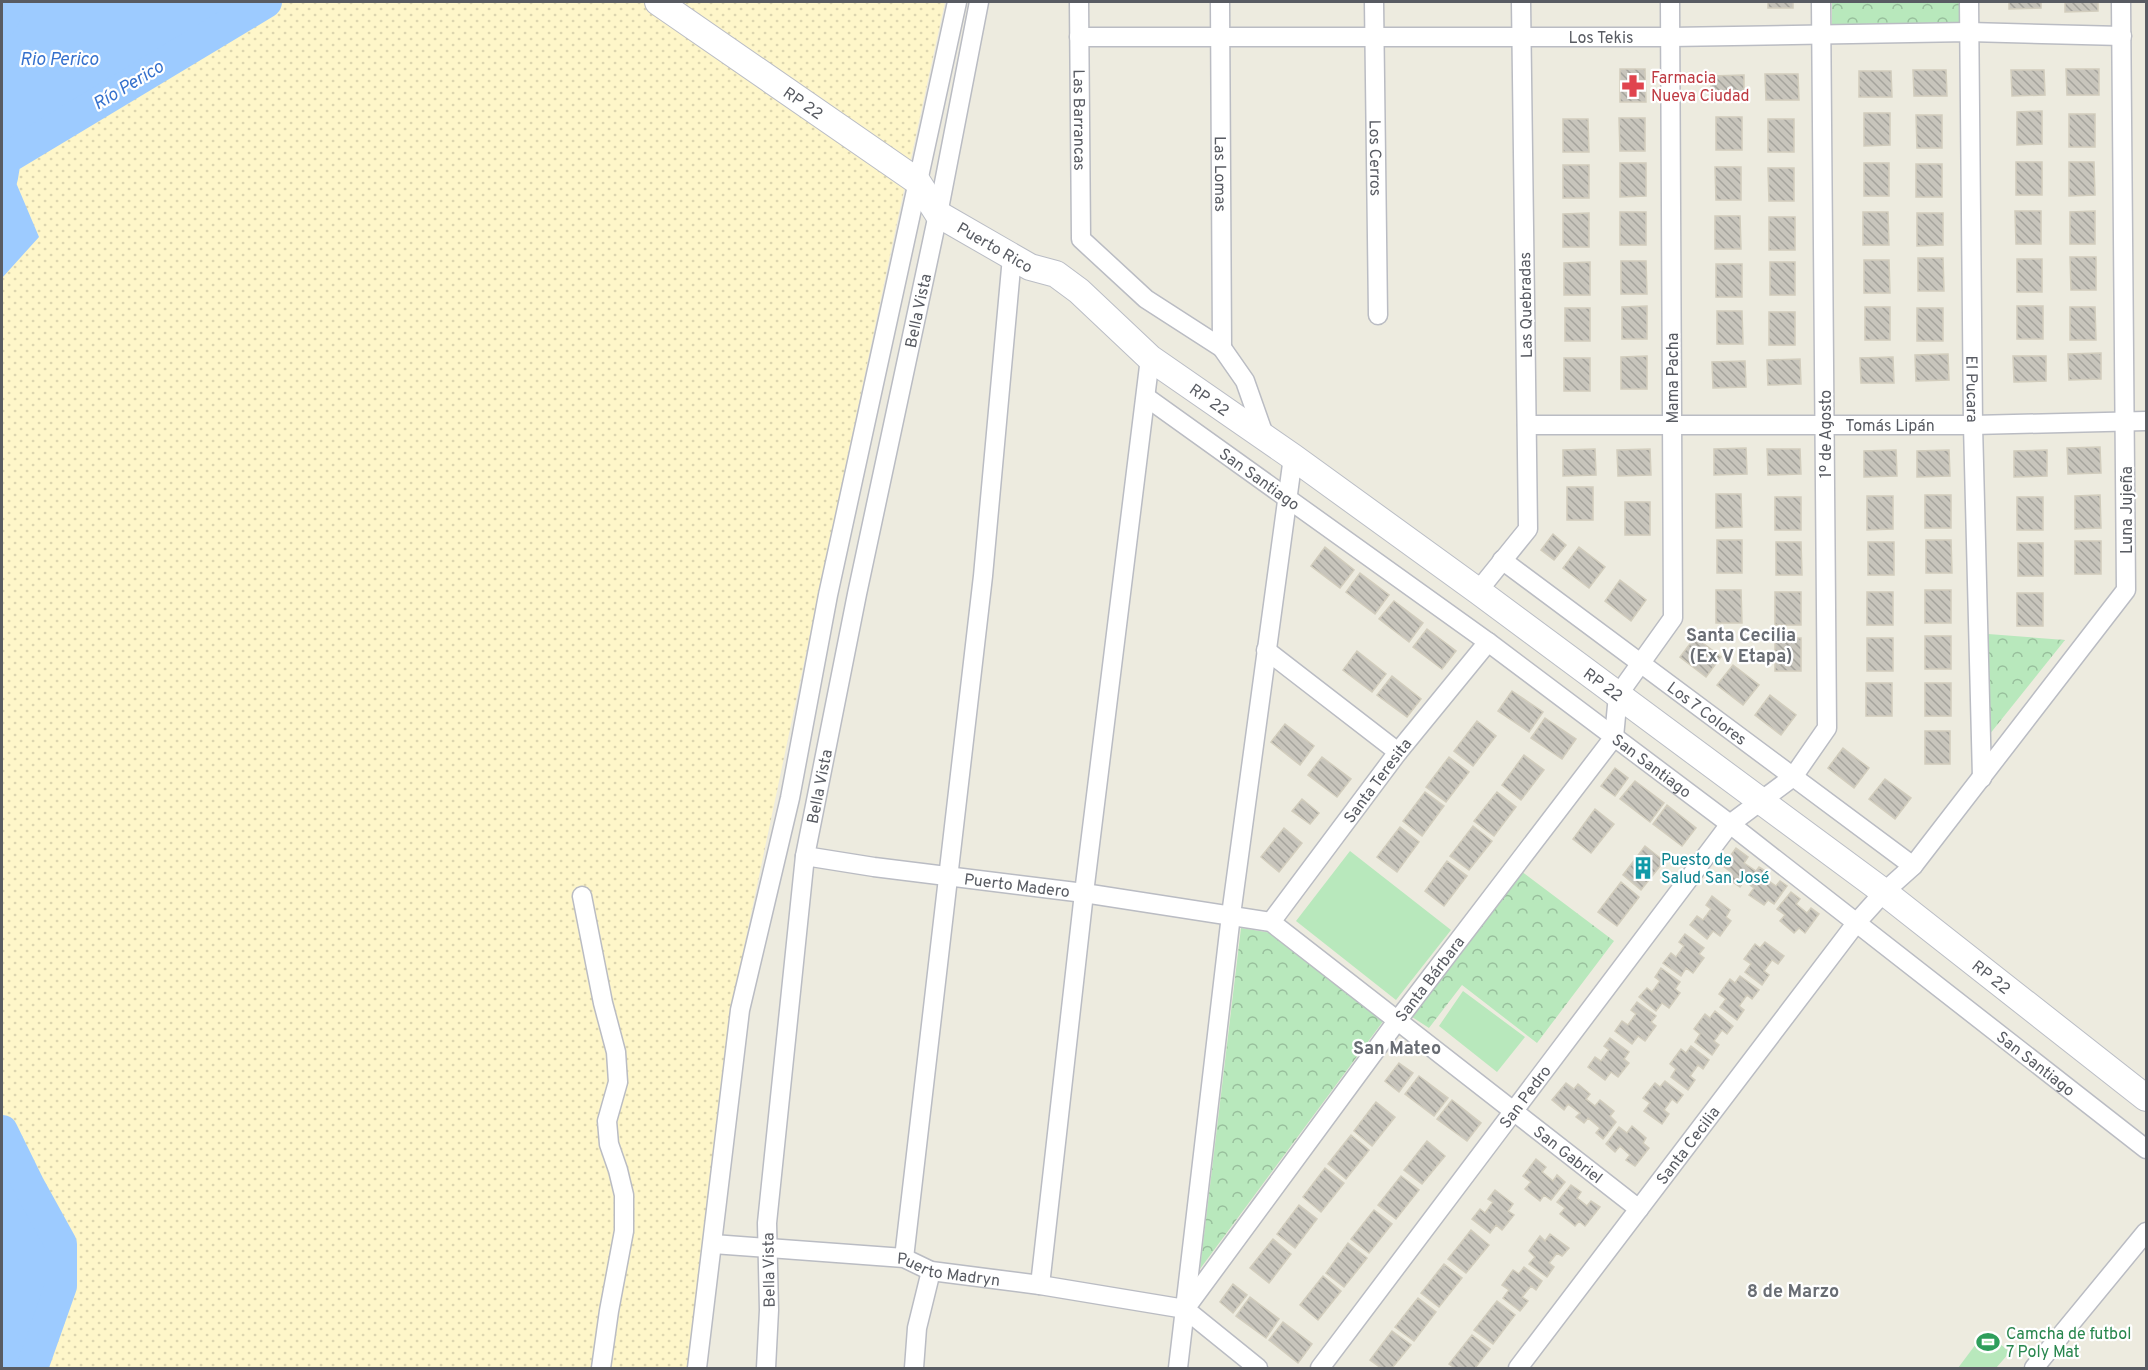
<svg xmlns="http://www.w3.org/2000/svg" width="2148" height="1370" viewBox="0 0 2148 1370" font-family="Overpass,sans-serif">
	<style>
		.grass { fill: #b8e8bc }
		.forest { fill: url(#forest-crowns) }
		.sand { fill: url(#sand-dots) }
		.water { fill: #9dcbff }
		.lines { fill: none; stroke-linecap: round; stroke-linejoin: round }
		.river { stroke: #9dcbff; stroke-width: 32 }
		.building { fill: url(#building-back-hatch); stroke: #d2cdbd; stroke-width: 1.5 }
		.street-casing { stroke: #babcc3; stroke-width: 21 }
		.secondary-casing { stroke: #babdc5; stroke-width: 28 }
		.street { stroke: #fff; stroke-width: 18 }
		.secondary { stroke: #fff; stroke-width: 26 }
		.labels { text-anchor: middle; stroke-width: 4.5; stroke-linejoin: round; paint-order: stroke }
		.street-label { font-size: 16px; fill: #585b62; stroke: #fff }
		.health-label { font-size: 16px; fill: #be3a42; stroke: #fff; text-anchor: start }
		.culture-label { font-size: 16px; fill: #0d838f; stroke: #fff; text-anchor: start }
		.leisure-label { font-size: 16px; fill: #27864d; stroke: #fff; text-anchor: start }
		.water-label { font-size: 18px; font-style: italic; fill: #3571cd; stroke: #fff }
		.neighbourhood-label { font-size: 18px; font-weight: bold; fill: #696d74; stroke: #fff }
	</style>
	<defs>
		<pattern id="forest-crowns" width="20" height="18" patternUnits="userSpaceOnUse" patternTransform="scale(1.5)"><rect width="20" height="18" fill="#b8e8bc"/><path d="M2 6a3 3 0 1 1 6 0M12 15a3 3 0 1 1 6 0" fill="none" stroke="#98bf9c"/></pattern>
		<pattern id="sand-dots" width="8" height="8" patternUnits="userSpaceOnUse" patternTransform="scale(1.5)"><rect width="8" height="8" fill="#fef6c9"/><path d="M2 2h.1M6 6h.1" fill="none" stroke="#dcd5af" stroke-width="1.8" stroke-linecap="round"/></pattern>
		<pattern id="building-back-hatch" width="6" height="6" patternUnits="userSpaceOnUse" patternTransform="scale(1.5)"><rect width="6" height="6" fill="#c8c5bc"/><path d="M-1 5l2 2M0 0l6 6M5-1l2 2" fill="none" stroke="#a5a39c"/></pattern>
	</defs>
	<rect width="100%" height="100%" fill="#edebdf"/>
	<!-- grass -->
	<path class="grass" d="M1350,851L1451,930L1396,1000L1296,921Z
		M1463,991L1525,1037L1497,1072L1439,1026Z
		M1985,1332L2010,1352L1996,1368H1958Z"/>
	<!-- forest -->
	<path class="forest" d="M1832,2H1970L1971,23L1832,27Z
		M1988,634L2065,640L1985,740Z
		M1517,868L1614,941L1537,1043L1462,985L1429,1028L1406,1013Z
		M1241,928L1272,933L1384,1020L1200,1269Z"/>
	<!-- sand -->
	<path class="sand" d="M2,2H945L896,227L732,1004L688,1368H2Z"/>
	<!-- water -->
	<path class="water" d="M11,2H266L6,159L39,237L2,278V21Z
		M2,1131L29,1186L61,1244V1286L32,1368H2Z"/>
	<g class="lines">
		<!-- river -->
		<path class="river" d="M2,21L11,2
			M2,177L5,159L266,2
			M2,1131L29,1186L61,1244V1286L32,1368"/>
	</g>
	<!-- building -->
	<path class="building" d="M1768,2H1793V8H1768Z
		M2009,2H2041V8L2009,9Z
		M2065,2H2098V11L2065,12Z
		M1620,69H1645L1646,102H1620Z
		M2066,69H2099V95H2067Z
		M1913,70H1946L1947,96H1914Z
		M2011,70H2044L2045,95L2012,96Z
		M1859,71H1891L1892,97H1859Z
		M1765,74H1798L1799,100H1766Z
		M1744,75V101L1711,102V76Z
		M2042,111V144L2017,145V112Z
		M1864,113H1890V145L1864,146Z
		M2069,114H2095V147H2069Z
		M1916,115H1942V148H1917Z
		M1716,117H1742V150H1716Z
		M1619,118H1645V151H1620Z
		M1563,119H1588L1589,152H1563Z
		M1768,119H1794V152H1768Z
		M2016,162H2042V195H2016Z
		M2069,162H2094L2095,195L2069,196Z
		M1620,163H1646V196L1620,197Z
		M1864,163H1889V196H1864Z
		M1916,164H1942V197H1916Z
		M1563,165H1589V198H1563Z
		M1715,167H1741V200H1716Z
		M1768,168H1794V201H1769Z
		M2015,211H2041V244H2016Z
		M2095,211V244H2070V212Z
		M1620,212H1646V245H1620Z
		M1863,212H1888L1889,245H1863Z
		M1589,213V247H1563V214Z
		M1917,213H1943V245L1917,246Z
		M1715,216H1740L1741,249H1715Z
		M1769,217H1795V250H1769Z
		M2070,257H2096V290H2071Z
		M1918,258H1943L1944,291H1918Z
		M2017,259H2042V292H2017Z
		M1864,260H1889L1890,293H1864Z
		M1621,261H1646L1647,294H1621Z
		M1590,262V295H1564V263Z
		M1770,262H1795V295H1770Z
		M1716,264H1742V297H1716Z
		M1647,306V339H1622V307Z
		M2017,306H2043V339H2017Z
		M1865,307H1890V340H1865Z
		M2070,307H2095L2096,340H2070Z
		M1565,308H1590V341H1565Z
		M1917,308H1943V341H1917Z
		M1717,311H1742L1743,344H1717Z
		M1769,312H1795V345H1769Z
		M2101,353V379L2069,380L2068,354Z
		M1948,354L1949,380L1916,381L1915,355Z
		M1647,356V389H1621V357Z
		M2013,356H2046V381L2014,382Z
		M1893,357L1894,383H1861L1860,358Z
		M1564,358H1590V391H1564Z
		M1800,359L1801,384L1768,385L1767,360Z
		M1745,361L1746,387L1713,388L1712,362Z
		M2100,447L2101,473L2068,474L2067,448Z
		M1746,448L1747,474L1714,475V449Z
		M1595,449L1596,475L1563,476V450Z
		M1650,449L1651,475L1618,476L1617,450Z
		M1767,449H1800L1801,474L1768,475Z
		M1896,450L1897,476L1864,477V451Z
		M1949,450L1950,476L1917,477V451Z
		M2047,450V476L2014,477V451Z
		M1567,487H1593V520H1567Z
		M1716,494H1741L1742,527L1716,528Z
		M1925,495H1951V528H1925Z
		M2100,495L2101,528L2075,529V496Z
		M1867,496H1893V529L1867,530Z
		M1775,497H1801V530H1775Z
		M2017,497H2043V530H2017Z
		M1625,502H1650V535H1625Z
		M1553,534L1566,545L1554,560L1541,550Z
		M1717,540H1742V573H1717Z
		M1926,540H1951L1952,573H1926Z
		M2075,541H2101V574H2075Z
		M1776,542H1801L1802,575H1776Z
		M1868,542H1894V575H1868Z
		M2018,543H2043V576H2018Z
		M1325,547L1354,570L1340,588L1311,566Z
		M1579,547L1605,567L1589,588L1563,568Z
		M1360,573L1389,595L1375,614L1346,592Z
		M1620,580L1646,600L1631,621L1605,601Z
		M1716,590H1741L1742,623H1716Z
		M1925,590H1951V623H1925Z
		M1775,592H1801V625H1775Z
		M1867,592H1893V625H1867Z
		M2017,593H2043V626H2017Z
		M1394,601L1423,623L1409,642L1379,619Z
		M1427,629L1456,651L1442,669L1413,647Z
		M1925,636H1951V669H1925Z
		M1695,637L1721,657L1706,677L1680,657Z
		M1775,638H1801V671H1775Z
		M1867,638H1893V671H1867Z
		M1357,651L1386,674L1372,692L1343,670Z
		M1733,665L1759,685L1743,705L1717,685Z
		M1392,676L1421,699L1407,717L1377,695Z
		M1866,683H1892V716H1866Z
		M1925,683H1951V716H1925Z
		M1512,691L1543,712L1529,732L1498,711Z
		M1770,695L1796,715L1781,735L1755,715Z
		M1545,718L1576,739L1562,759L1531,738Z
		M1477,721L1496,736L1473,766L1454,751Z
		M1285,724L1314,746L1300,765L1271,742Z
		M1925,731H1950V764H1925Z
		M1843,748L1869,768L1854,788L1828,768Z
		M1524,755L1544,770L1521,800L1502,785Z
		M1322,757L1351,779L1337,797L1308,775Z
		M1449,757L1469,772L1446,802L1426,787Z
		M1615,768L1628,778L1615,796L1601,786Z
		M1885,779L1911,798L1895,819L1869,799Z
		M1635,781L1664,803L1650,822L1620,799Z
		M1425,792L1444,806L1422,836L1403,821Z
		M1497,792L1516,807L1494,836L1474,821Z
		M1302,799L1319,813L1310,824L1292,811Z
		M1667,805L1696,828L1682,846L1653,824Z
		M1595,809L1614,824L1591,853L1573,839Z
		M1473,826L1492,841L1469,870L1450,856Z
		M1400,827L1419,842L1397,872L1377,857Z
		M1284,828L1302,843L1279,872L1261,857Z
		M1645,846L1664,861L1641,890L1623,875Z
		M1736,848L1748,857L1744,863L1756,871L1759,867L1767,872L1763,877L1776,886L1780,881L1787,886L1774,904L1768,900L1764,905L1749,895L1754,888L1744,881L1740,887L1727,878L1731,872L1723,866Z
		M1447,861L1467,876L1444,906L1425,891Z
		M1621,882L1639,897L1617,926L1598,912Z
		M1791,892L1800,899L1796,904L1807,913L1811,908L1819,914L1805,933L1799,928L1794,933L1780,921L1785,915L1777,909Z
		M1712,896L1730,910L1726,917L1731,921L1720,936L1713,931L1707,939L1690,925L1697,916L1703,920L1711,909L1706,905Z
		M1685,934L1704,948L1699,954L1704,958L1693,973L1686,968L1681,976L1663,963L1671,953L1676,957L1684,946L1679,942Z
		M1765,942L1784,956L1778,964L1772,960L1764,971L1769,975L1762,985L1745,972L1751,964L1744,959L1755,944L1760,948Z
		M1661,968L1680,982L1675,989L1680,993L1669,1008L1662,1003L1656,1011L1639,997L1647,988L1652,992L1660,981L1655,977Z
		M1740,976L1759,990L1752,999L1747,995L1739,1006L1744,1010L1737,1020L1720,1007L1726,999L1719,994L1730,979L1735,983Z
		M1637,1002L1656,1016L1651,1022L1656,1026L1645,1041L1638,1036L1632,1044L1615,1031L1622,1021L1628,1025L1636,1014L1631,1010Z
		M1715,1011L1733,1026L1727,1034L1722,1030L1714,1041L1719,1045L1712,1055L1695,1042L1700,1034L1694,1029L1705,1014L1710,1018Z
		M1610,1038L1629,1052L1624,1059L1629,1063L1618,1077L1611,1072L1605,1080L1588,1067L1595,1057L1601,1061L1609,1050L1604,1046Z
		M1691,1046L1709,1060L1703,1069L1698,1065L1690,1076L1695,1080L1688,1090L1671,1077L1676,1069L1670,1064L1681,1049L1686,1053Z
		M1399,1063L1413,1073L1399,1092L1385,1081Z
		M1419,1076L1448,1098L1434,1116L1405,1094Z
		M1665,1081L1683,1095L1677,1103L1672,1099L1664,1110L1669,1114L1662,1124L1644,1111L1650,1103L1643,1098L1655,1083L1660,1087Z
		M1566,1083L1574,1089L1578,1084L1590,1094L1586,1099L1595,1106L1600,1100L1614,1111L1610,1116L1616,1122L1603,1139L1596,1133L1600,1128L1588,1118L1584,1123L1576,1117L1580,1113L1568,1104L1564,1110L1552,1100Z
		M1452,1100L1481,1123L1467,1141L1437,1119Z
		M1376,1102L1395,1117L1372,1146L1354,1131Z
		M1632,1126L1646,1138L1643,1143L1649,1148L1635,1166L1626,1160L1630,1155L1620,1146L1615,1152L1606,1144L1619,1127L1627,1133Z
		M1351,1135L1369,1150L1346,1179L1328,1164Z
		M1427,1141L1445,1156L1422,1184L1404,1170Z
		M1536,1159L1546,1167L1542,1172L1553,1181L1557,1175L1565,1182L1551,1200L1544,1195L1540,1201L1525,1189L1531,1182L1523,1176Z
		M1325,1168L1344,1183L1321,1212L1303,1197Z
		M1401,1176L1419,1190L1396,1219L1378,1205Z
		M1571,1185L1581,1192L1577,1198L1587,1206L1591,1201L1600,1207L1585,1226L1579,1221L1575,1226L1560,1214L1565,1208L1557,1202Z
		M1495,1190L1513,1204L1508,1211L1514,1215L1502,1230L1496,1225L1490,1233L1472,1219L1480,1209L1485,1213L1493,1202L1488,1199Z
		M1299,1205L1317,1219L1295,1248L1277,1234Z
		M1374,1210L1392,1224L1369,1253L1351,1239Z
		M1471,1230L1489,1245L1466,1273L1448,1259Z
		M1550,1234L1569,1248L1562,1256L1557,1253L1549,1263L1554,1267L1547,1277L1529,1264L1535,1257L1529,1251L1540,1236L1545,1241Z
		M1273,1239L1291,1254L1269,1283L1250,1268Z
		M1348,1243L1367,1258L1344,1287L1326,1273Z
		M1444,1264L1462,1278L1439,1307L1421,1293Z
		M1524,1267L1542,1281L1536,1290L1531,1286L1522,1297L1528,1301L1520,1311L1503,1298L1509,1290L1502,1285L1513,1270L1519,1274Z
		M1323,1276L1341,1291L1318,1320L1300,1305Z
		M1233,1284L1247,1295L1233,1313L1220,1302Z
		M1250,1297L1279,1319L1266,1338L1236,1316Z
		M1418,1298L1436,1312L1414,1341L1395,1327Z
		M1497,1301L1515,1315L1493,1344L1474,1330Z
		M1283,1322L1312,1344L1298,1363L1269,1340Z
		M1392,1331L1411,1345L1392,1368H1381L1370,1360Z
		M1472,1335L1490,1349L1475,1368H1455L1449,1364Z"/>
	<g class="lines">
		<!-- street casing -->
		<g class="street-casing">
			<g id="street">
				<path id="s1" d="M1079,2L1081,239L1146,299L1222,348L1245,381L1263,432"/>
				<path id="s2" d="M1220,2L1222,348"/>
				<path id="s3" d="M1374,2L1378,315"/>
				<path id="s4" d="M1969,2L1973,425L1982,778"/>
				<path id="s5" d="M1079,37H1671L1969,32L2122,36"/>
				<path id="s6" d="M1146,397L1488,642L1730,824L2146,1149"/>
				<path id="s7" d="M1527,425H1973L2146,421"/>
				<path id="s8" d="M1502,560L1913,866"/>
				<path d="M1478,591L1528,529L1521,2"/>
				<path d="M1266,650L1398,752"/>
				<path id="s9" d="M805,856L874,867L1084,893L1271,922L1639,1209"/>
				<path d="M582,896L603,1003L616,1052L618,1082L607,1121L609,1144L618,1170L624,1195V1231L609,1311L601,1368"/>
				<path id="s10" d="M1271,922L1398,752L1488,642"/>
				<path id="s11" d="M713,1244L904,1258L931,1271L1040,1285L1185,1309L1258,1368"/>
				<path d="M904,1258L983,576L1012,257"/>
				<path d="M1040,1285L1084,893L1150,358"/>
				<path id="s12" d="M1185,1309L1397,1021L1614,737L1618,695L1673,618L1670,2"/>
				<path d="M697,1368L740,1010L790,798L828,595L957,2"/>
				<path id="s13" d="M766,1368L769,1310L767,1223L805,856L857,594L938,214L979,2"/>
				<path d="M914,1368L917,1328L931,1271"/>
				<path d="M1178,1368L1231,915L1293,457"/>
				<path id="s14" d="M1320,1368L1730,824L1793,777L1827,728L1821,2"/>
				<path id="s15" d="M1518,1368L1857,922L1884,892L1913,866L2126,590L2121,2"/>
				<path d="M2034,1368L2146,1232"/>
			</g>
		</g>
		<!-- secondary casing -->
		<g class="secondary-casing">
			<g id="secondary">
				<path id="s16" d="M658,2L917,181L938,214L1030,267L1056,274L1079,291L1150,358L1293,457L1478,591L1761,801L1884,892L2146,1098"/>
			</g>
		</g>
		<!-- street -->
		<use href="#street" class="street"/>
		<!-- secondary -->
		<use href="#secondary" class="secondary"/>
	</g>
	<!-- icons -->
	<defs>
		<g id="pharmacy-bare" transform="scale(1.8)"><path d="M-2-6h4v4h4v4h-4v4h-4v-4h-4v-4h4Z" fill="#e0444e" stroke="#fff" stroke-width="2.5" paint-order="stroke"/></g>
		<g id="building-bare" transform="scale(1.8)"><path d="M-4-6H4V6H1V3H-1V6H-4ZM-2.5-4.3h1.7v1.8h-1.7ZM.8-4.3h1.7v1.8H.8ZM-2.5-1h1.7V.8h-1.7ZM.8-1h1.7V.8H.8Z" fill="#0f9aa8" stroke="#fff" stroke-width="2.5" paint-order="stroke"/></g>
		<g id="stadium-bare" transform="scale(1.8)"><path d="M0-5a6.5 5 0 1 0 0 10a6.5 5 0 1 0 0-10ZM-3.5-1.8h7v3.6h-7Z" fill="#2e9e5b" stroke="#fff" stroke-width="2.5" paint-order="stroke"/></g>
	</defs>
	<g fill-rule="evenodd">
		<use href="#pharmacy-bare" x="1633" y="86"/>
		<use href="#building-bare" x="1643" y="868"/>
		<use href="#stadium-bare" x="1988" y="1342"/>
	</g>
	<g class="labels">
		<!-- street labels -->
		<g class="street-label">
			<text dy="6" stroke="none"><textPath href="#s5" startOffset="522">Los Tekis</textPath></text>
			<text dy="6" stroke="none"><textPath href="#s16" startOffset="177">RP 22</textPath></text>
			<text dy="6" stroke="none"><textPath href="#s1" startOffset="118">Las Barrancas</textPath></text>
			<text dy="6" stroke="none"><textPath href="#s3" startOffset="156">Los Cerros</textPath></text>
			<text dy="6" stroke="none"><textPath href="#s2" startOffset="172">Las Lomas</textPath></text>
			<text dy="6" stroke="none"><textPath href="#s16" startOffset="420">Puerto Rico</textPath></text>
			<text transform="translate(1525 305) rotate(-91)" y="6">Las Quebradas</text>
			<text dy="6" stroke="none"><textPath href="#s13" startOffset="1071">Bella Vista</textPath></text>
			<text transform="translate(1672 378) rotate(-90)" y="6">Mama Pacha</text>
			<text dy="6" stroke="none"><textPath href="#s4" startOffset="387">El Pucara</textPath></text>
			<text dy="6" stroke="none"><textPath href="#s16" startOffset="686">RP 22</textPath></text>
			<text dy="6" stroke="none"><textPath href="#s7" startOffset="363">Tomás Lipán</textPath></text>
			<text transform="translate(1825 434) rotate(-90)" y="6">1º de Agosto</text>
			<text dy="6" stroke="none"><textPath href="#s6" startOffset="140">San Santiago</textPath></text>
			<text transform="translate(2126 510) rotate(-90)" y="6">Luna Jujeña</text>
			<text dy="6" stroke="none"><textPath href="#s16" startOffset="1172">RP 22</textPath></text>
			<text dy="6" stroke="none"><textPath href="#s8" startOffset="256">Los 7 Colores</textPath></text>
			<text dy="6" stroke="none"><textPath href="#s6" startOffset="626">San Santiago</textPath></text>
			<text dy="6" stroke="none"><textPath href="#s10" startOffset="177">Santa Teresita</textPath></text>
			<text dy="6" stroke="none"><textPath href="#s13" startOffset="585">Bella Vista</textPath></text>
			<text dy="6" stroke="none"><textPath href="#s9" startOffset="214">Puerto Madero</textPath></text>
			<text dy="6" stroke="none"><textPath href="#s16" startOffset="1658">RP 22</textPath></text>
			<text dy="6" stroke="none"><textPath href="#s12" startOffset="411">Santa Bárbara</textPath></text>
			<text dy="6" stroke="none"><textPath href="#s6" startOffset="1112">San Santiago</textPath></text>
			<text dy="6" stroke="none"><textPath href="#s14" startOffset="340">San Pedro</textPath></text>
			<text dy="6" stroke="none"><textPath href="#s15" startOffset="280">Santa Cecilia</textPath></text>
			<text dy="6" stroke="none"><textPath href="#s9" startOffset="848">San Gabriel</textPath></text>
			<text dy="6" stroke="none"><textPath href="#s11" startOffset="238">Puerto Madryn</textPath></text>
			<text transform="translate(768 1270) rotate(-91)" y="6">Bella Vista</text>
		</g>
		<!-- health labels -->
		<g class="health-label">
			<text x="1651" y="83">Farmacia<tspan x="1651" dy="18">Nueva Ciudad</tspan></text>
		</g>
		<!-- culture labels -->
		<g class="culture-label">
			<text x="1661" y="865">Puesto de<tspan x="1661" dy="18">Salud San José</tspan></text>
		</g>
		<!-- leisure labels -->
		<g class="leisure-label">
			<text x="2006" y="1339">Camcha de futbol<tspan x="2006" dy="18">7 Poly Mat</tspan></text>
		</g>
		<!-- water labels -->
		<g class="water-label">
			<text x="59" y="65">Rio Perico</text>
			<text transform="translate(128 85) rotate(-31)" y="6">Río Perico</text>
		</g>
		<!-- neighbourhood labels -->
		<g class="neighbourhood-label">
			<text x="1741" y="641">Santa Cecilia<tspan x="1741" dy="21">(Ex V Etapa)</tspan></text>
			<text x="1397" y="1054">San Mateo</text>
			<text x="1793" y="1297">8 de Marzo</text>
		</g>
	</g>
	<!-- border -->
	<rect width="2148" height="1370" fill="none" stroke="#585b62" stroke-width="6"/>
</svg>
